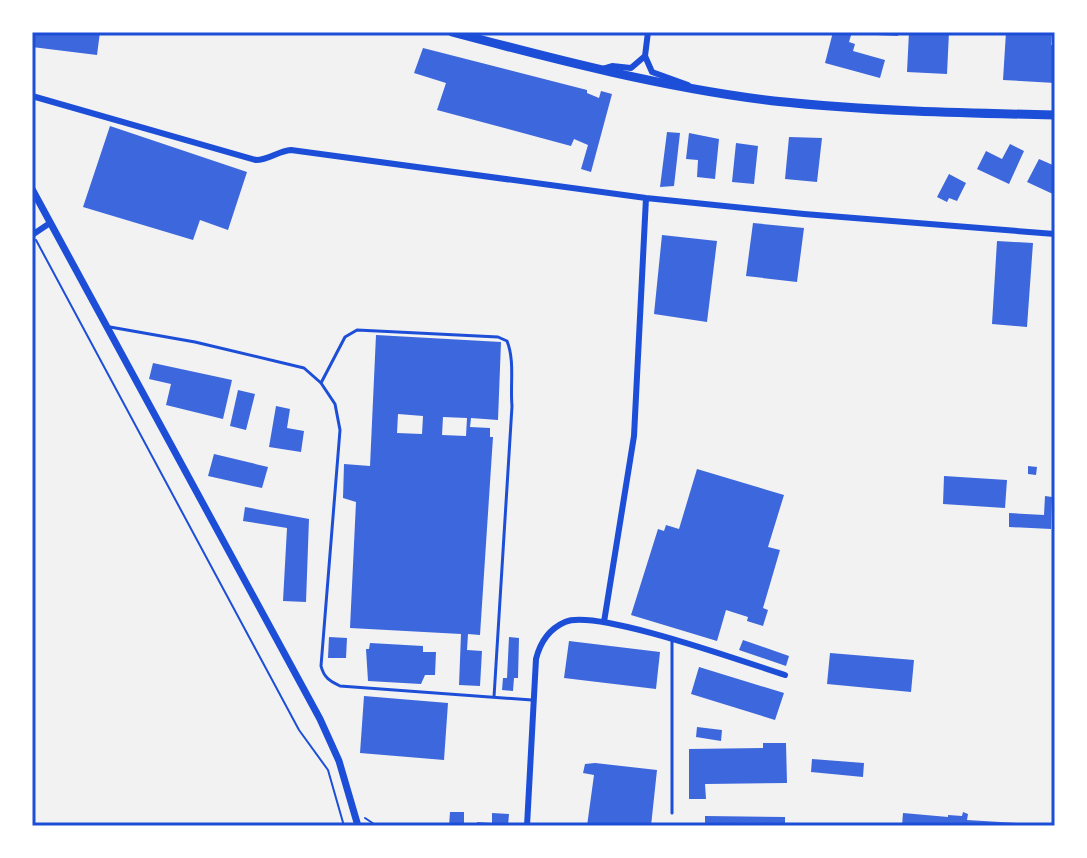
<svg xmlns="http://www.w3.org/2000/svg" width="1087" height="858" viewBox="0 0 1087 858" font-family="Rubik,sans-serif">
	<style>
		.building { fill: #3d67dc; fill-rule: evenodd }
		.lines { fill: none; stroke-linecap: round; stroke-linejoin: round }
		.path { stroke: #1d4ed8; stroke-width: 2 }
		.service { stroke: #1d4ed8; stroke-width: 3 }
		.minor { stroke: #1d4ed8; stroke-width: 6 }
		.tertiary { stroke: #1d4ed8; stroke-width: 7 }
		.primary { stroke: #1d4ed8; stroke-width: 9 }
		.neatline { fill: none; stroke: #1d4ed8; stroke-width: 3 }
	</style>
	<rect width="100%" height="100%" fill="#f2f2f2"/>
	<!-- building -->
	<path class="building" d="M32,32H100L97,55L32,47Z
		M833,32H852L849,42L855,44L853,51L885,60L880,78L825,63Z
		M876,32H898V36L876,35Z
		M909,32H949L947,74L907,72Z
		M1006,32H1052L1051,45H1055V83L1003,80Z
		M423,48L587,90V93L599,98L601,91L612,94L591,172L581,169L588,145L574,139L571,146L437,110L446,83L414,73Z
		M110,126L247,172L228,230L200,220L193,240L83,207Z
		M667,132L680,133L674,186L660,187Z
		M689,133L719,139L715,179L697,177L698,160L686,159Z
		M789,137L822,138L817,182L785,179Z
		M736,143L758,146L754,184L732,182Z
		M1010,144L1024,151L1009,184L977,169L986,151L1002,159Z
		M1039,159L1055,166V195L1027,182Z
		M949,174L966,183L957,201L949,198L947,202L937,197Z
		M753,223L804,228L797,282L746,276Z
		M662,235L717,241L707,322L654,314Z
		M997,241L1033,243L1027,327L992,324Z
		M376,335L501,342L498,420L471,418L470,427L490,428V437H493L480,635L468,634L467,650L482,651L480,686L459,685L461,634L350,628L356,502L343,498L344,464L370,466ZM398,414L423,416L422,434L397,433ZM443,417L467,418L466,436L442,435Z
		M153,363L232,380L223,419L166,405L171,384L149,379Z
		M238,390L255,394L246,430L230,426Z
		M276,406L290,409L287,428L304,431L301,452L269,447Z
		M214,454L268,467L262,488L208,476Z
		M1028,466L1037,467L1036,475L1028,474Z
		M697,469L784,495L768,547L780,550L763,608L768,610L763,626L747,621L748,617L726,610L717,641L631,615L658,529L664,531L666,525L679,529Z
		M944,476L1007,480L1005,508L943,504Z
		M1045,496L1052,497L1051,529L1009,527V513L1044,515Z
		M245,507L309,519L306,602L283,601L287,528L243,521Z
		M329,637L347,638L346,658H328Z
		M509,637L519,638L518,678H514L513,691L502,690L503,678H507Z
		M743,640L789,656L786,666L739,650Z
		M569,641L660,652L656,689L564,678Z
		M370,643L423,646V652H436L435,675H425L421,684L368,681L366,649H369Z
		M830,653L914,660L911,692L827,684Z
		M699,667L784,693L775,720L691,694Z
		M364,696L448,703L444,760L360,753Z
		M697,727L722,730L721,741L696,737Z
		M763,743H786L787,783L705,784L706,799H689V749L763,748Z
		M812,759L864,763L863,777L811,772Z
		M595,763L657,770L651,826H587L594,775L583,773L585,764Z
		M450,812H464V826H449Z
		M963,812L968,814L967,820L1017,823V826H902L903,813L948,817V815L962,816Z
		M492,813L509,814L508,826H477V822L492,823Z
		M705,816L785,817V826H705Z"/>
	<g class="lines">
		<!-- path -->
		<path class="path" d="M36,240L299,730L328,770L344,826
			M365,818L377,826"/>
		<!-- service -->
		<path class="service" d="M110,327L195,342L304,368L321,383L335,404L340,430L321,666C324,678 330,681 340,686L532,700
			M321,383L345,337L357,330L498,337L507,341C515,361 510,384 512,406L494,697
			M672,813V639"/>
		<!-- minor -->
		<path class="minor" d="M648,32L645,56L652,72L688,85
			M602,69L612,66L631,68L645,56
			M32,96L256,160C269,160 278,151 291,150L646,198L804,214L1055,234
			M32,235L50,223
			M604,622L634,436L646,198
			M527,826L536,659C540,643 549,629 565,622C595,608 747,663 785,675"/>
		<!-- tertiary -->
		<path class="tertiary" d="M32,189L320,719L339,761L358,826"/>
		<!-- primary -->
		<path class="primary" d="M452,32C557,60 665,88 774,101C868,111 961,113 1055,115"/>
	</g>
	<!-- border -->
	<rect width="1087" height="858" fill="none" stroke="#ffffff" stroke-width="68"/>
	<rect x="34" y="34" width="1019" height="790" class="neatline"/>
</svg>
